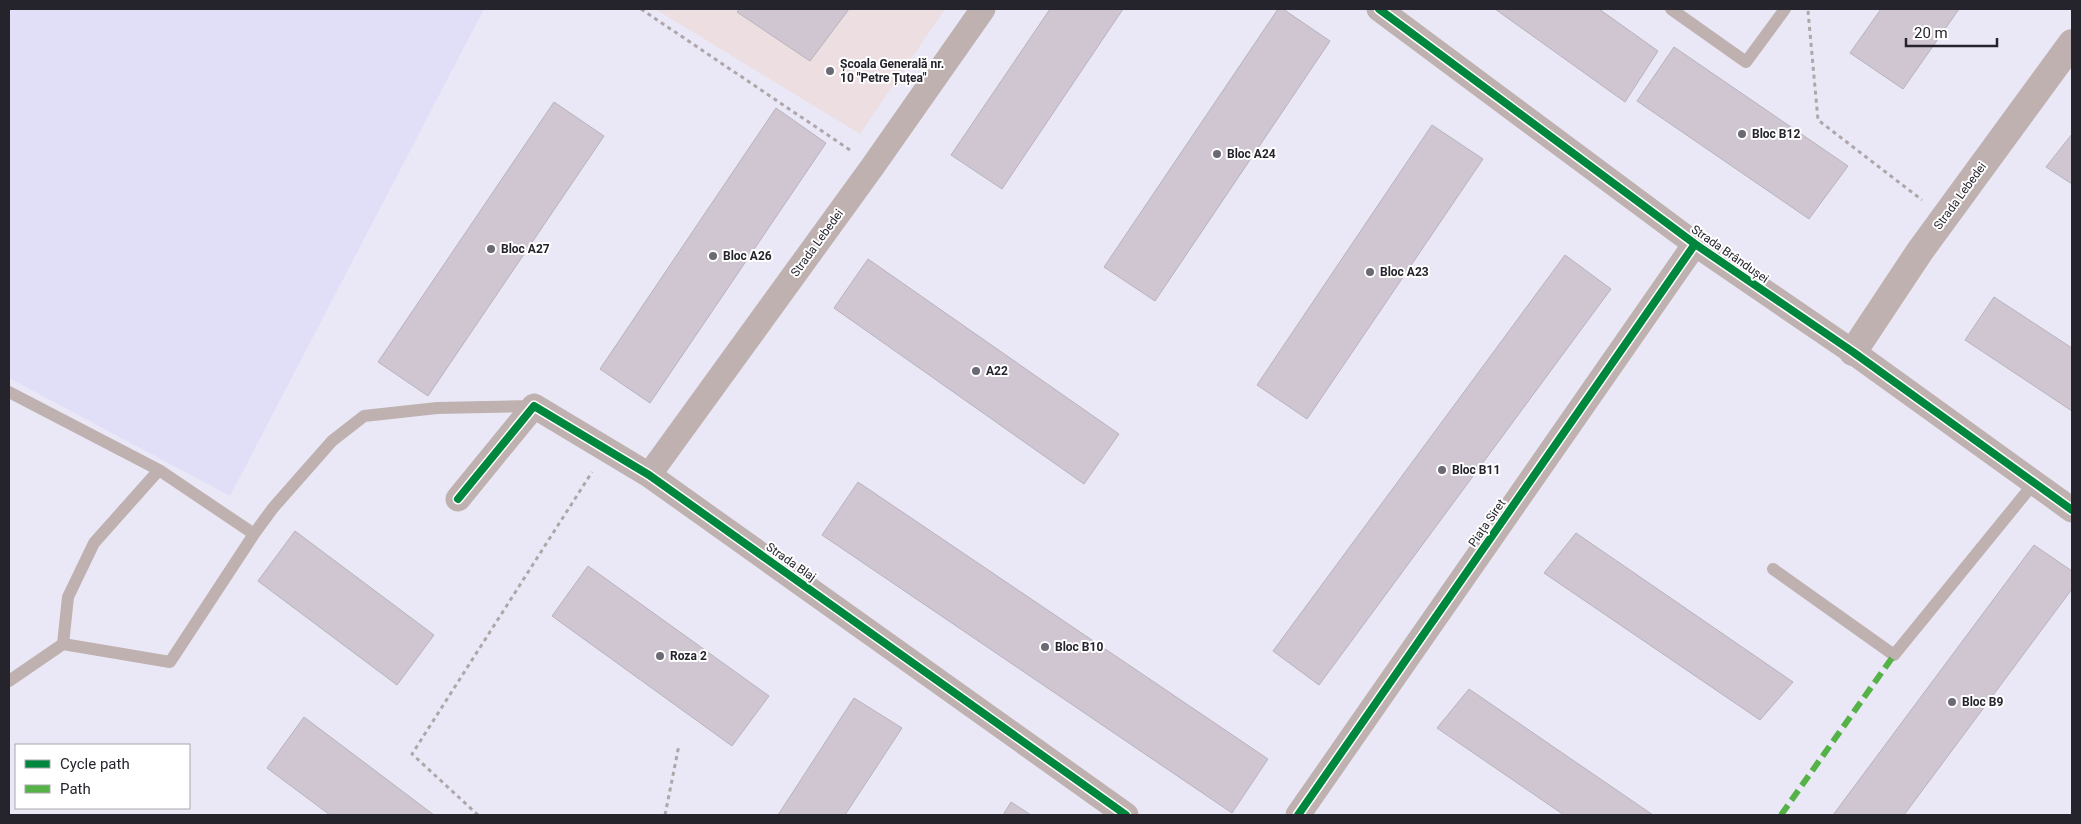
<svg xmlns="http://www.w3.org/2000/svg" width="2081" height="824" viewBox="0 0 2081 824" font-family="Roboto,sans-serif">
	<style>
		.built { fill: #e1def8 }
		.education { fill: #eddee1 }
		.building { fill: #d0c6d1; stroke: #b8b2bc }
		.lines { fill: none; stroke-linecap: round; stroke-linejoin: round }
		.path { stroke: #aea6a8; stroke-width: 3; stroke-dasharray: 4 4; stroke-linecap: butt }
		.service { stroke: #beb1b0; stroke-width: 12 }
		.minor { stroke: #beb1b0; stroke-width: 25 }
		.tertiary { stroke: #beb1b0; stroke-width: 28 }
		.quiet { stroke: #55b246; stroke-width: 6; stroke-dasharray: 12 6; stroke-linecap: butt }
		.cycleway-casing { stroke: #fff; stroke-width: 11 }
		.cycleway { stroke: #00873e; stroke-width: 8 }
		.poi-dot { fill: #6a6974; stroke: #fff; stroke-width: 2 }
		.labels { text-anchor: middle; stroke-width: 4; stroke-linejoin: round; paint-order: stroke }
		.poi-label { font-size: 12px; font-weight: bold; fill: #25242d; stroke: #fff; text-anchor: start }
		.street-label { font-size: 12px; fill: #25242d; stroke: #fff }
	</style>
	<rect width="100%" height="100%" fill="#eae8f7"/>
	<!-- built -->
	<path class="built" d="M9,9H484L230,496L9,378Z"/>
	<!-- education -->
	<path class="education" d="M655,9H945L860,134Z"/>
	<!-- building -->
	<path class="building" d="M740,9H849L810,61L737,12Z
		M1050,9H1123L1002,189L951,155Z
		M1278,9H1283L1330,41L1155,301L1104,267Z
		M1495,9H1599L1658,51L1625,102Z
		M1881,9H1959L1903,89L1850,53Z
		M1674,47L1848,166L1809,219L1637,101Z
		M554,102L604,136L428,396L378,362Z
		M776,108L826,143L650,403L600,369Z
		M1432,125L1483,159L1307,419L1257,385Z
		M2072,134V184L2046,167Z
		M1565,255L1611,289L1319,685L1273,651Z
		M868,259L1119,434L1084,484L834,308Z
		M1994,297L2072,348V411L1965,340Z
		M858,482L1268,759L1232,813L822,535Z
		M295,531L434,635L397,685L258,581Z
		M1576,533L1793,682L1760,720L1544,573Z
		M2034,545L2072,571V589L1904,815H1833Z
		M588,566L769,696L732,746L552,616Z
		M1469,689L1653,815H1564L1437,728Z
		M854,698L902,728L845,815H778Z
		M304,717L434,815H330L267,768Z
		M1011,802L1031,815H1003Z"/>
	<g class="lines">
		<!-- path -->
		<path class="path" d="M641,9L850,150
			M1808,11L1818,120L1922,200
			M478,815L412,754L592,472
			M665,815L679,745"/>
		<!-- service -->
		<path class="service" d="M1671,9L1746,62L1785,9
			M9,392L159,470L254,534L273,508L332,441L364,416L437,408L533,406
			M1773,569L1894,655L2034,483
			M63,644L170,662L254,534
			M9,681L63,644L68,597L94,543L159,470"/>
		<!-- minor -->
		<path class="minor" d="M1379,9L1695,244L1853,352L2072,510
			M649,475L873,166L983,9
			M458,499L534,406L649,475L1126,815
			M1298,815L1695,244"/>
		<!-- tertiary -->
		<path class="tertiary" d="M1853,352L1920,251L2072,43"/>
		<!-- quiet -->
		<path class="quiet" d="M1781,815L1894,655"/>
		<!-- cycleway casing -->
		<g class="cycleway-casing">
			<path id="cycleway" d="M1379,9L1695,244L1853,352L2072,510
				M458,499L534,406L649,475L1126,815
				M1298,815L1695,244"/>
		</g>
		<!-- cycleway -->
		<use href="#cycleway" class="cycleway"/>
	</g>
	<!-- markers -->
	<g class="poi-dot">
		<circle cx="830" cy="71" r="5"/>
		<circle cx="1742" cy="134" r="5"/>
		<circle cx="1217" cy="154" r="5"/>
		<circle cx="491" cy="249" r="5"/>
		<circle cx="713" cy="256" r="5"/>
		<circle cx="1370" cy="272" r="5"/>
		<circle cx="976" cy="371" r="5"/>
		<circle cx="1442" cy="470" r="5"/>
		<circle cx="1045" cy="647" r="5"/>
		<circle cx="660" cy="656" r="5"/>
		<circle cx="1952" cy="702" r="5"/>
	</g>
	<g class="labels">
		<!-- poi labels -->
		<g class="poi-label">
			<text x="840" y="68">Școala Generală nr.<tspan x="840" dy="14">10 "Petre Țuțea"</tspan></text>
			<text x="1752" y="138">Bloc B12</text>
			<text x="1227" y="158">Bloc A24</text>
			<text x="501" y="253">Bloc A27</text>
			<text x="723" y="260">Bloc A26</text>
			<text x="1380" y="276">Bloc A23</text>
			<text x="986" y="375">A22</text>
			<text x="1452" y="474">Bloc B11</text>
			<text x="1055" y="651">Bloc B10</text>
			<text x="670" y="660">Roza 2</text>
			<text x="1962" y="706">Bloc B9</text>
		</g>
		<!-- street labels -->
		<g class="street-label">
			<text transform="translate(1960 196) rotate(-54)" y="4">Strada Lebedei</text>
			<text transform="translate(817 243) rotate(-54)" y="4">Strada Lebedei</text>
			<text transform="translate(1730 254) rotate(35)" y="4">Strada Brândușei</text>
			<text transform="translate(1487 523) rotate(-55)" y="4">Piața Siret</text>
			<text transform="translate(791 562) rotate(35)" y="4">Strada Blaj</text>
		</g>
	</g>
	<!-- border -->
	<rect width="2081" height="824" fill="none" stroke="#25242d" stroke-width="20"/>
	<!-- legend -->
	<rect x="15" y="744" width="175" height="65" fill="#ffffff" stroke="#a8a7ab"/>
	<rect x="25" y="760" width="25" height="8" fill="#00873e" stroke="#a8a7ab"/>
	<text x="60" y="769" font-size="15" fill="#25242d">Cycle path</text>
	<rect x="25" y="785" width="25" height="8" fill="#55b246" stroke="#a8a7ab"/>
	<text x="60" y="794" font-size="15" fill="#25242d">Path</text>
	<!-- scale -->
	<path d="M1906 38v8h91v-8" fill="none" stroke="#25242d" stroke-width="2.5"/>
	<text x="1914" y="38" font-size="15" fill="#25242d" stroke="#ffffff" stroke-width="4" paint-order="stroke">20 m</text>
</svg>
